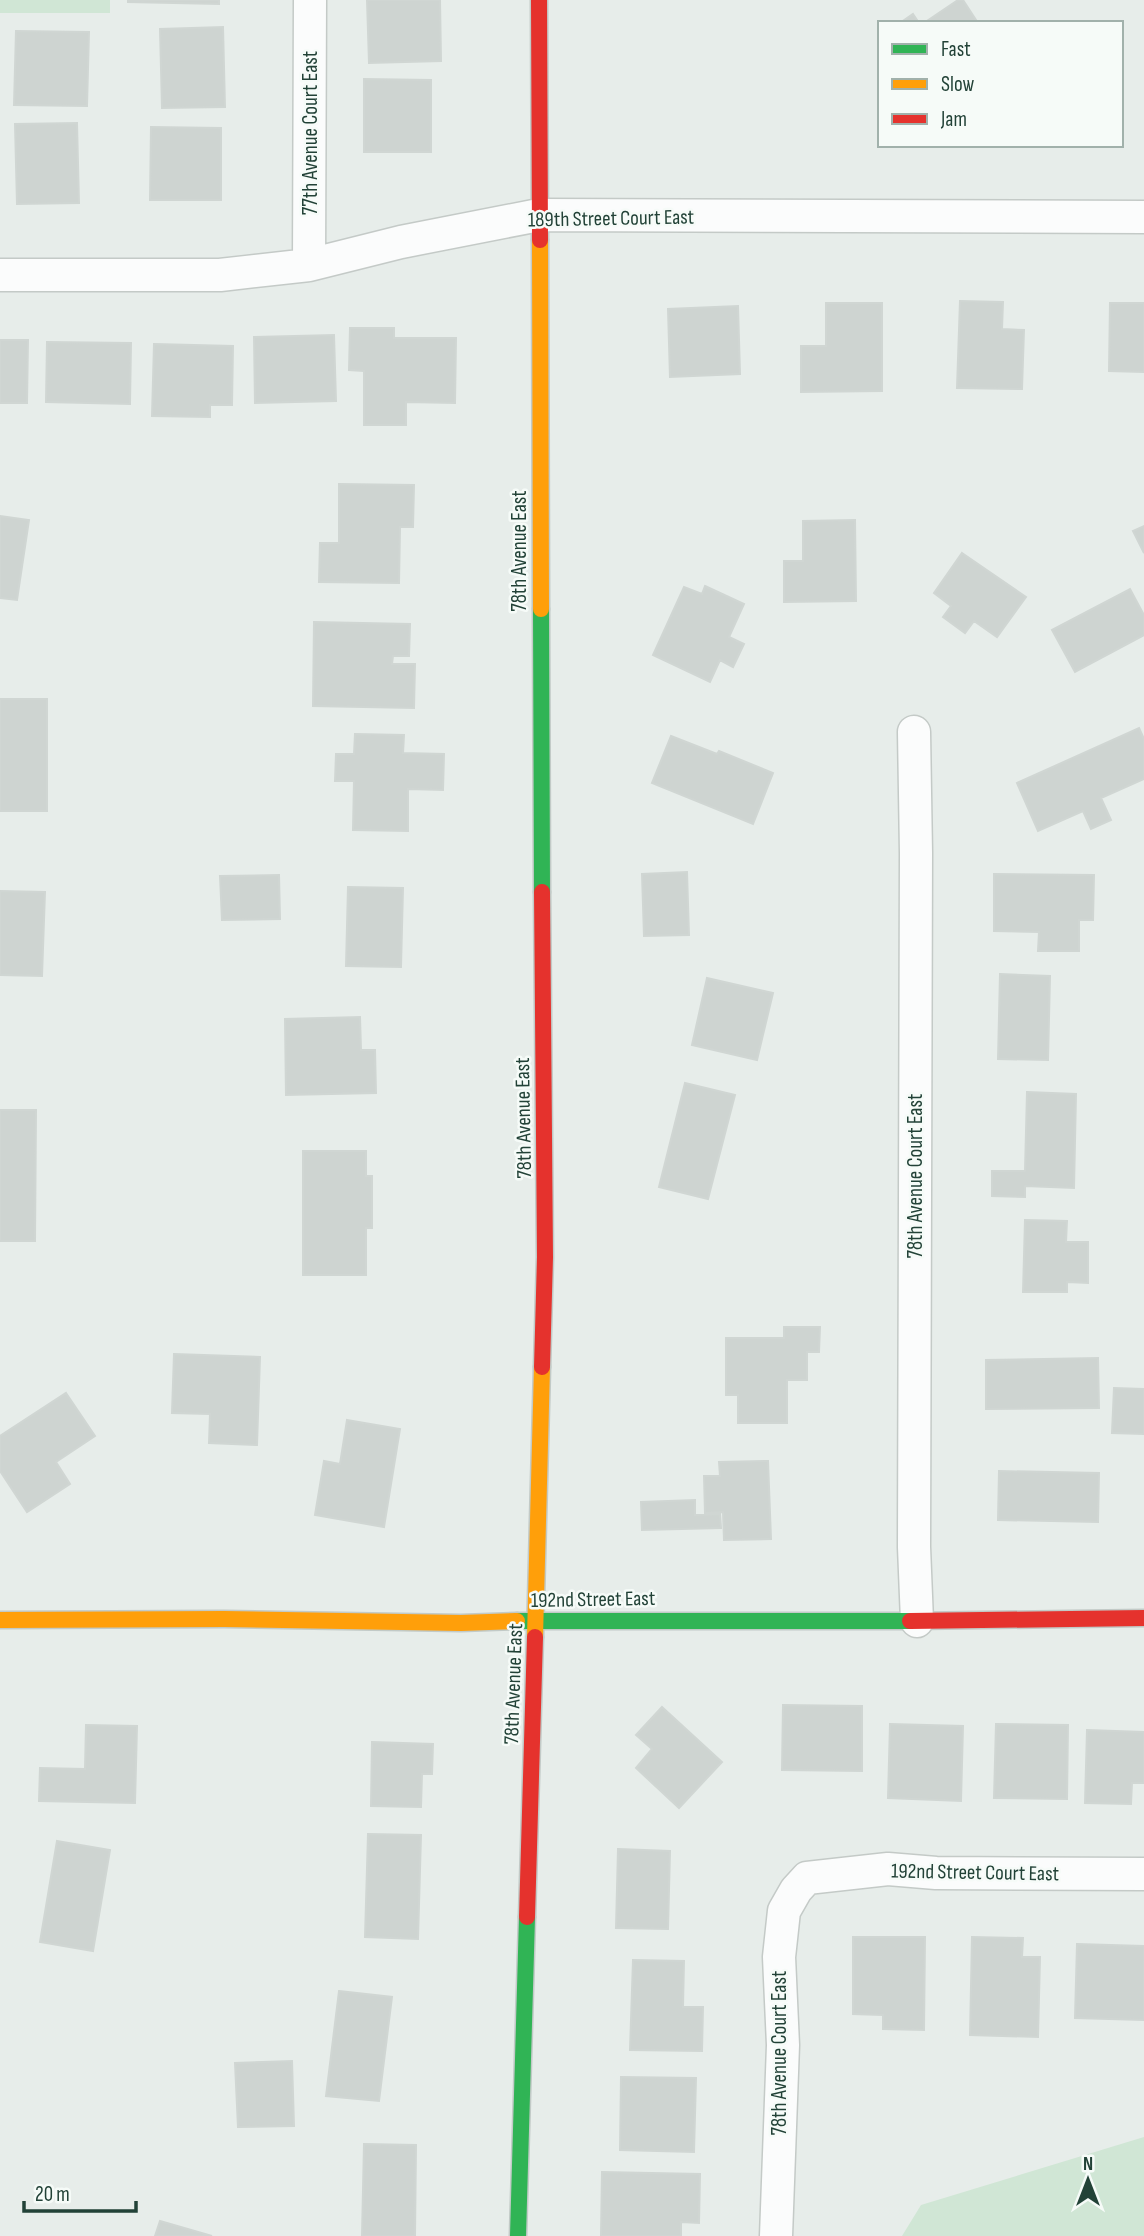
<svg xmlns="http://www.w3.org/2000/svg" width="1144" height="2236" viewBox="0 0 1144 2236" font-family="'Sofia Sans Condensed',sans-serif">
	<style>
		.green { fill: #d0e6d5 }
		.building { fill: #ced4d1; stroke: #d0d6d3; stroke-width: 2 }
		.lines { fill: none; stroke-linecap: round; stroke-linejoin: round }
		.street-casing { stroke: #c4cac7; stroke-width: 35 }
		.fast-casing { stroke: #c2cac7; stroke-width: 19 }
		.slow-casing { stroke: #c2cac7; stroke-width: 19 }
		.jam-casing { stroke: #c2cac7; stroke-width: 19 }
		.street { stroke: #fbfcfc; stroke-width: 32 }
		.fast { stroke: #30b455; stroke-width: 16 }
		.slow { stroke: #ff9f0a; stroke-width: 16 }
		.jam { stroke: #e5322d; stroke-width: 16 }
		.labels { text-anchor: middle; stroke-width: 5; stroke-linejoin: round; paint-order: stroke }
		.street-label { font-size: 21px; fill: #224237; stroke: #f6fbf8 }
	</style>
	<rect width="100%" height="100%" fill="#e7edea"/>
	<!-- green -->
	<path class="green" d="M0,0H110V13H0Z
		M1144,2137V2236H902L921,2205Z"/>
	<!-- building -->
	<path class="building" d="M128,0H219V4L128,2Z
		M367,0H440L441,61L369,63Z
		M958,0H963L978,23H924Z
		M913,14L919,23H900Z
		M223,27L225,107L162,108L160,29Z
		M16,31L89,32L87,106L14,105Z
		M364,79L431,80V152H364Z
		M77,123L79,203L17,204L15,124Z
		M151,127L221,128V200H150Z
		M960,301L1003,302L1002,329L1024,330L1022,389L957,388Z
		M826,303H882V391L801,392V346H826Z
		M1110,303H1144V372L1109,371Z
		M738,306L740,374L670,377L668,309Z
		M350,328H394V338H456L455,403L406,402V425H364V371L349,370Z
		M334,335L336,401L255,403L254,337Z
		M0,340H28L27,403H0Z
		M47,342L131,343L130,404L46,402Z
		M154,344L233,346L232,405H210V417L152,416Z
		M339,484L414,485L413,527H400L399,583L319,582L320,543H339Z
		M0,516L29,520L17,600L0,598Z
		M855,520L856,601L784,602V561H803V521Z
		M1144,526V553L1133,531Z
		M962,553L1026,597L997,637L974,621L965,633L943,617L951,606L934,593Z
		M705,586L744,604L729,637L744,644L733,667L720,660L710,682L653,655L684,587L702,594Z
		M1130,589L1144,615V635L1075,672L1052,630Z
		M314,622L410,624L409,656H393L392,664H415L414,708L313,706Z
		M0,699H47V811H0Z
		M1139,728L1144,739V779L1101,798L1111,820L1091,829L1083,811L1038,831L1017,783Z
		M355,734L404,735L403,753L444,754L443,790L408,789V831L353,830L354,781H335L336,754H354Z
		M671,736L717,754L719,751L773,773L753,824L652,783Z
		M687,872L689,935L644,936L642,874Z
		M994,874L1094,875L1093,920H1079V951H1038L1039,932L994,931Z
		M279,875L280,919L222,920L220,876Z
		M348,887L403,888L401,967L346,966Z
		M0,891L45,892L42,976L0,975Z
		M1000,974L1050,976L1048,1060L998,1059Z
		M707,978L773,993L757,1060L692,1045Z
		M360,1017L361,1050H375L376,1093L286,1095L285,1019Z
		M685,1083L735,1095L708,1199L659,1187Z
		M1027,1092L1076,1094L1074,1188L1025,1186V1197L992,1196V1171H1025Z
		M0,1110H36L35,1241H0Z
		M303,1151H366V1176H372V1228H366V1275H303Z
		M1025,1220L1067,1221L1066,1242H1088V1283L1067,1282V1292H1023Z
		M784,1327H820L819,1352H807V1380H787V1423H738V1395H726V1338H784Z
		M174,1354L260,1357L257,1445L209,1443L210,1414L172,1413Z
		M1098,1358L1099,1408L986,1409V1360Z
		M1114,1388L1144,1389V1434L1112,1433Z
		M66,1393L95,1436L56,1462L70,1484L27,1512L0,1471V1436Z
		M347,1420L400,1429L384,1527L315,1515L324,1461L340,1464Z
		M768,1461L771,1539L724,1540L723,1512L705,1513L704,1476H720L719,1462Z
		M999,1471L1099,1473L1098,1522L998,1520Z
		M695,1500V1515L720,1514L721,1528L642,1530L641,1502Z
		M783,1705L862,1706V1771L782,1770Z
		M662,1707L722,1762L679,1808L636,1768L652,1749L636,1735Z
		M890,1724L963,1726L961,1801L888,1798Z
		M996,1724L1068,1725L1067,1799L994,1798Z
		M86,1725L137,1726L135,1803L39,1801L40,1768L85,1769Z
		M1087,1730L1144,1732V1783H1132L1131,1804L1085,1803Z
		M372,1742L433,1744L432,1774H422L421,1807L371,1806Z
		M368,1834L421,1835L418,1939L365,1937Z
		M57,1841L110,1850L93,1951L40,1942Z
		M618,1849L670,1851L668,1929L616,1928Z
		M853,1937H925L924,2030L883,2029V2015L853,2014Z
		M972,1937L1023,1938L1022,1957H1040L1038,2037L970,2035Z
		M1077,1944L1144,1946V2020L1075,2018Z
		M633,1960L684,1961L683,2007H703L702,2051L630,2050Z
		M339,1991L392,1997L379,2101L326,2096Z
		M292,2061L294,2126L238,2127L235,2063Z
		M621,2077L696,2078L694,2152L620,2150Z
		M364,2144L416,2145L415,2236H362Z
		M602,2172L700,2174L699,2223L681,2222V2236H601Z
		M160,2221L212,2236H155Z"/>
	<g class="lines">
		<!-- street casing -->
		<g class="street-casing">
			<path id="street" d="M309,265L310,0
				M0,275H220L309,265L401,242L539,215L1144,217
				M914,732L916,853L914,1547L917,1621
				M776,2236L783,2045L779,1957L784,1911L796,1890L807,1878L888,1869L936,1873L1144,1874"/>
		</g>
		<!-- fast casing -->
		<g class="fast-casing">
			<path id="fast" d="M541,609L542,892
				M517,1621H910
				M518,2236L527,1917"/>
		</g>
		<!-- slow casing -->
		<g class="slow-casing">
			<path id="slow" d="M540,240L541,609
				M0,1620L224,1619L461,1623L517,1621
				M535,1637L542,1367"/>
		</g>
		<!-- jam casing -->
		<g class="jam-casing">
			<path id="jam" d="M539,0L540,240
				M542,892L545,1257L542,1367
				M910,1621L1144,1618
				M527,1917L535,1637"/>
		</g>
		<!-- street -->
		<use href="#street" class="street"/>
		<!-- fast -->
		<use href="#fast" class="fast"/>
		<!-- slow -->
		<use href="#slow" class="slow"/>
		<!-- jam -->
		<use href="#jam" class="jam"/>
	</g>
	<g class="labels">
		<!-- street labels -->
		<g class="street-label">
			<text transform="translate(310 133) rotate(-90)" y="7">77th Avenue Court East</text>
			<text transform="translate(611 218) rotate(-1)" y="7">189th Street Court East</text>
			<text transform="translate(519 551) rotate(-90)" y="7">78th Avenue East</text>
			<text transform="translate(523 1118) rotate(-91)" y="7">78th Avenue East</text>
			<text transform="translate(915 1176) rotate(-90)" y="7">78th Avenue Court East</text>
			<text transform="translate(593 1599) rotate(-1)" y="7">192nd Street East</text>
			<text transform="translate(513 1684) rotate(-88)" y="7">78th Avenue East</text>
			<text transform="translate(975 1872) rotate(1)" y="7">192nd Street Court East</text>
			<text transform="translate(779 2053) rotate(-90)" y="7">78th Avenue Court East</text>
		</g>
	</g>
	<!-- legend -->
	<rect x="878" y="21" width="245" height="126" fill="#f6fbf8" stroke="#a1b1ab" stroke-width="2"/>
	<rect x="892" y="44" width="35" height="10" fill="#30b455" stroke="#a1b1ab" stroke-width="2"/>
	<text x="941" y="56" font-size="21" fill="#224237">Fast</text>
	<rect x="892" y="79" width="35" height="10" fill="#ff9f0a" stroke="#a1b1ab" stroke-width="2"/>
	<text x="941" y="91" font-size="21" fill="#224237">Slow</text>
	<rect x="892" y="114" width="35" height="10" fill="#e5322d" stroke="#a1b1ab" stroke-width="2"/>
	<text x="941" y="126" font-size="21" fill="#224237">Jam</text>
	<!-- north arrow -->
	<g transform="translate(1088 2180)" stroke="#f6fbf8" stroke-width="5" paint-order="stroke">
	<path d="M0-5L12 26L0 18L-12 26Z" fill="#224237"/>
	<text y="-10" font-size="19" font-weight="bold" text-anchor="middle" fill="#224237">N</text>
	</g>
	<!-- scale -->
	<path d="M24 2201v10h112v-10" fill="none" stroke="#224237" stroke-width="3.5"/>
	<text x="35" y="2201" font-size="21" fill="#224237" stroke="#f6fbf8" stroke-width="5" paint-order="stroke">20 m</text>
</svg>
